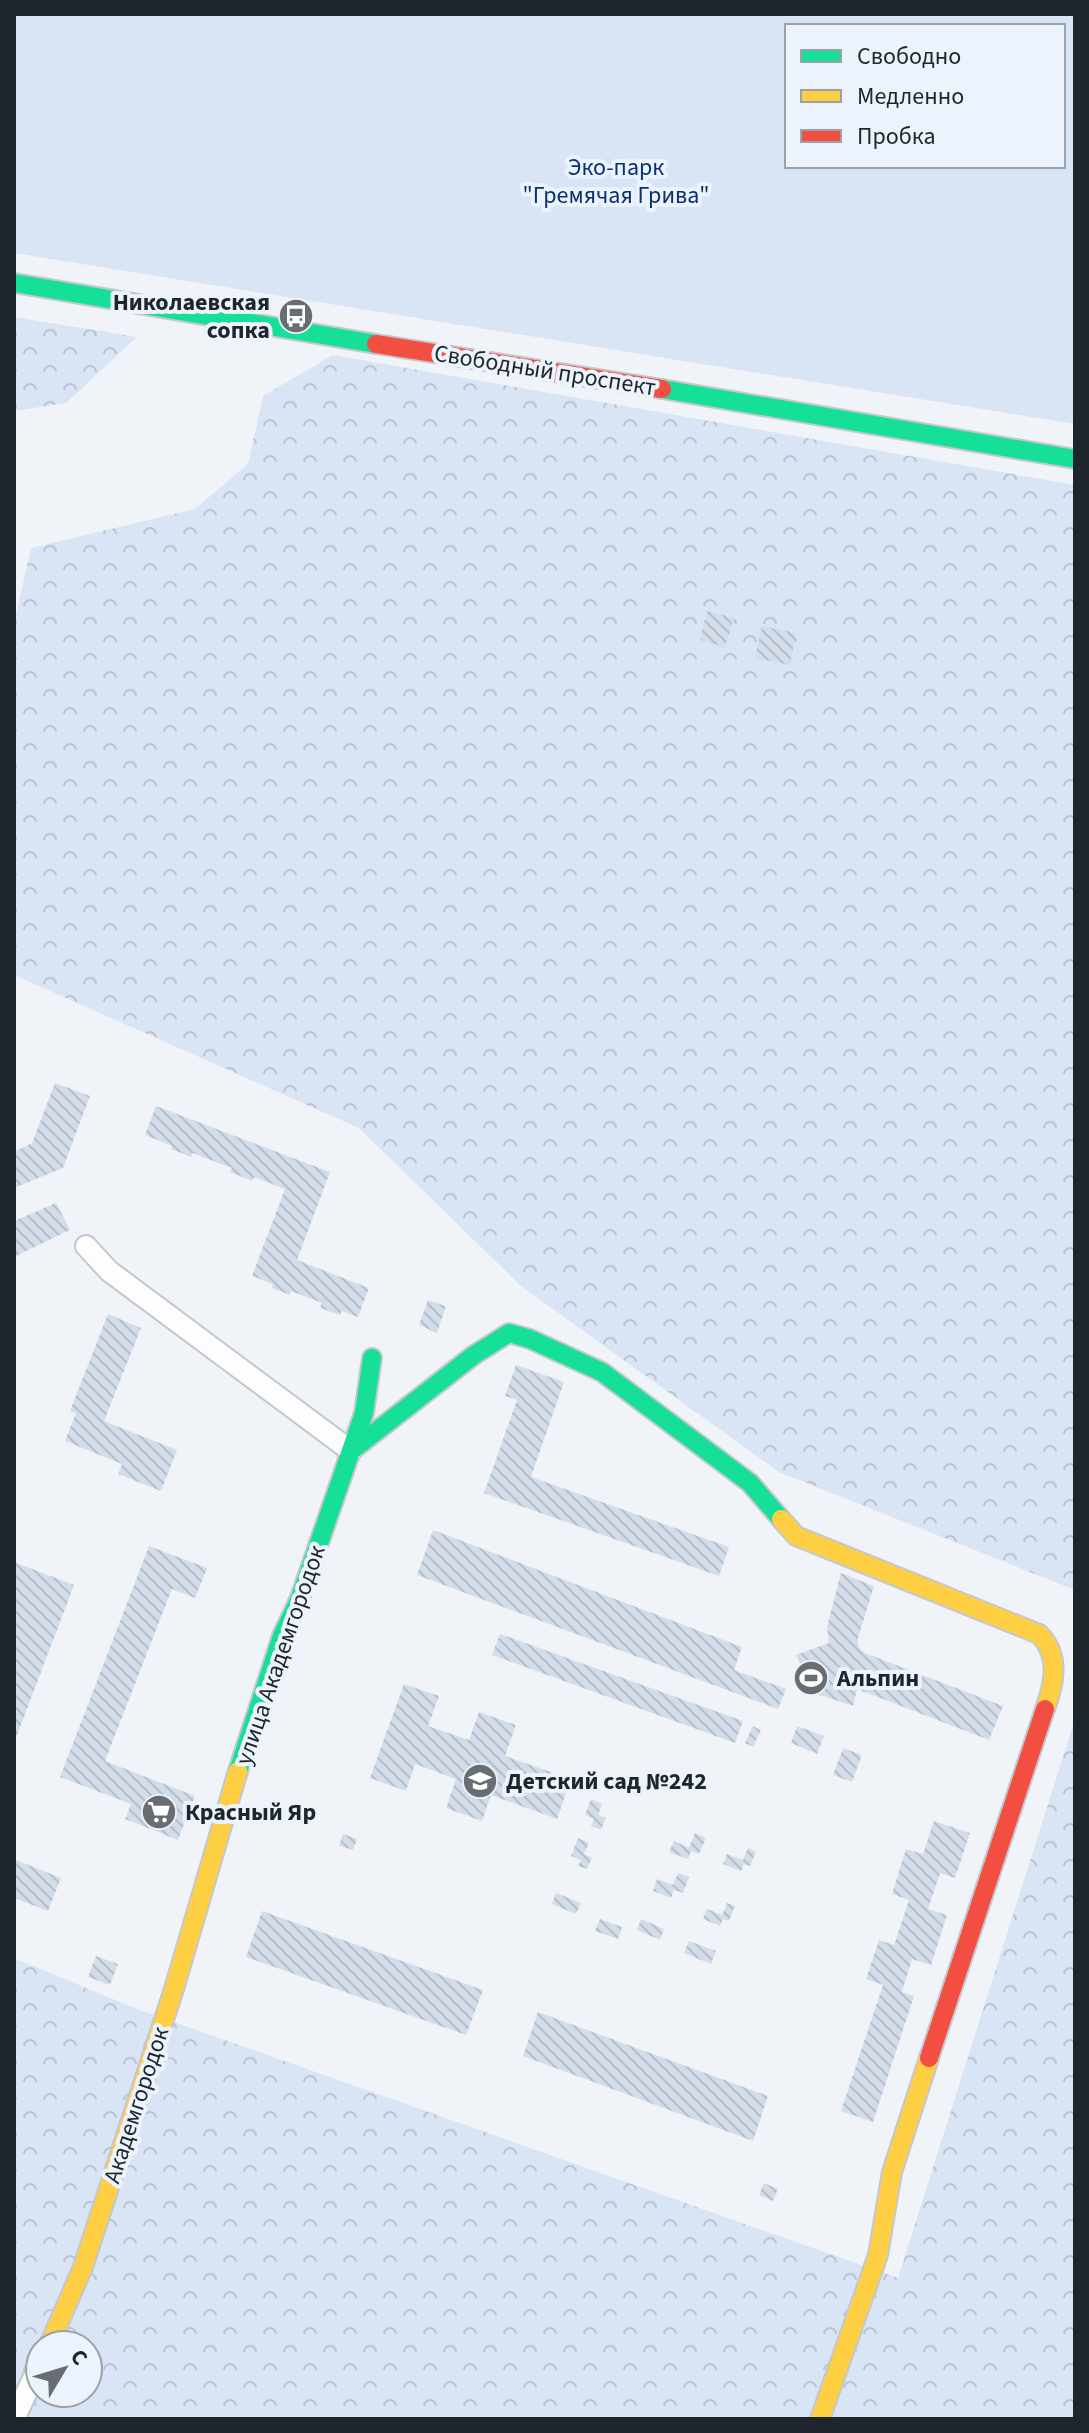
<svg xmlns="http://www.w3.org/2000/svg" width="1089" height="2433" viewBox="0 0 1089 2433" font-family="'Source Sans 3',sans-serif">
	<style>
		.forest { fill: url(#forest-crowns); fill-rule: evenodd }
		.park { fill: #d9e4f5; fill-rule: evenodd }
		.building { fill: url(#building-back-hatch) }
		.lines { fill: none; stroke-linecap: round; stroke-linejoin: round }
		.street-casing { stroke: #c4c8ce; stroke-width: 24 }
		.fast-casing { stroke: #c4c8ce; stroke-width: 22 }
		.slow-casing { stroke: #c4c8ce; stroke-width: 22 }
		.jam-casing { stroke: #c4c8ce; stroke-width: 22 }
		.street { stroke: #fdfdfe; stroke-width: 20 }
		.fast { stroke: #16e098; stroke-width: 18 }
		.slow { stroke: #ffcf43; stroke-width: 18 }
		.jam { stroke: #f24e42; stroke-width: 18 }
		.labels { text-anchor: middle; stroke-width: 8; stroke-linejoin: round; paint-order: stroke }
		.park-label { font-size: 24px; fill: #083270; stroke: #edf3fc }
		.poi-label { font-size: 24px; font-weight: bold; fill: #1f252d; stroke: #edf3fc; text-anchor: start }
		.street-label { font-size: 24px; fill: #1f252d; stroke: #edf3fc }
	</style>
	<defs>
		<pattern id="forest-crowns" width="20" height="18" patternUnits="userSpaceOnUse" patternTransform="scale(2)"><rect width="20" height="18" fill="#d9e4f5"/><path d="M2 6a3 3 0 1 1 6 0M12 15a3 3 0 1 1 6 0" fill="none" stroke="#bac3d2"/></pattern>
		<pattern id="building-back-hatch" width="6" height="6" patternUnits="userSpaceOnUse" patternTransform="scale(2)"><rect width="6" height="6" fill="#d3ddea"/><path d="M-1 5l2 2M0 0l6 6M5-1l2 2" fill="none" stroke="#b5bec9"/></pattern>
	</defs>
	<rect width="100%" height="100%" fill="#f0f4f8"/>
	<!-- forest -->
	<path class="forest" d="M14,317L137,337L66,403L14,411Z
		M333,355L1075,485V1590L779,1472L521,1286L359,1128L14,975V623L31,548L195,509L248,464L263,396Z
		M1075,1719V2419H14V1958L137,2009L898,2278ZM40,2345H88V2393H40Z"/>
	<!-- park -->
	<path class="park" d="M14,14H1075V424L14,253ZM787,26H1063V166H787Z"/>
	<!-- building -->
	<path class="building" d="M707,611L734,618L725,647L700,640Z
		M762,626L796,633L790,665L755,658Z
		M55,1083L90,1096L63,1168L14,1188V1152L32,1143Z
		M156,1106L330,1172L297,1260L369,1288L358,1317L342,1311L340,1315L320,1308L322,1303L291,1291L290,1295L272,1288L273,1284L252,1276L285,1189L254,1177L252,1181L230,1172L232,1168L192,1153L191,1157L171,1149L172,1146L145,1135Z
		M56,1203L70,1230L14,1257V1221Z
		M428,1300L446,1306L437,1333L419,1325Z
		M108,1314L141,1328L104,1421L177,1450L161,1491L118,1474L122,1464L65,1441L76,1413L70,1411Z
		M516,1365L564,1382L531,1477L729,1547L719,1576L484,1493L517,1400L505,1396Z
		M433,1530L742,1647L734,1670L786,1689L778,1709L417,1575Z
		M149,1546L207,1568L195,1598L172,1589L105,1761L195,1796L178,1840L125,1819L131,1804L60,1777Z
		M14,1562L74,1585L14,1743Z
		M841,1573L874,1586L858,1638V1647L865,1653L1003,1706L989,1740L857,1689L853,1706L814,1693L796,1655L829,1643L827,1627Z
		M500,1634L743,1721L735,1743L492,1655Z
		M404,1684L439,1696L428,1726L469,1740L479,1712L516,1725L505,1756L571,1779L557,1819L491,1795L482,1821L446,1808L456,1779L415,1764L406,1791L370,1778Z
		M753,1726L761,1730L753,1747L745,1743Z
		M797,1726L824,1736L817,1754L791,1743Z
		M843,1748L862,1755L852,1782L833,1775Z
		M591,1799L602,1804L598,1815L606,1818L601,1830L591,1826L594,1819L585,1815Z
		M934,1821L970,1833L955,1878L940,1873L928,1909L947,1915L931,1965L912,1959L902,1992L914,1996L873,2122L841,2111L883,1985L866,1979L879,1940L894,1945L909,1900L892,1894L906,1849L923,1854Z
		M695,1833L706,1838L699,1854L691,1851L688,1859L669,1852L674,1841L689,1848Z
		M343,1834L357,1839L353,1850L339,1846Z
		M578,1838L589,1843L584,1854L592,1858L587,1869L578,1866L581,1860L571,1856Z
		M748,1848L756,1852L750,1866L744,1864L741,1871L723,1864L727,1854L743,1860Z
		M14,1859L61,1878L48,1911L14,1898Z
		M678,1873L689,1877L683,1893L674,1890L671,1898L653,1891L657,1879L673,1885Z
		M556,1893L581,1903L576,1914L552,1904Z
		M727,1903L735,1906L729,1921L723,1919L720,1926L703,1919L707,1909L722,1915Z
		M262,1911L483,1990L466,2035L246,1957Z
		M600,1919L622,1927L618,1939L595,1931Z
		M641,1919L664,1929L660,1940L637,1930Z
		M689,1941L716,1951L711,1964L684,1953Z
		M96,1956L118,1964L110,1985L88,1977Z
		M538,2012L768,2096L753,2141L523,2056Z
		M764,2183L778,2189L773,2201L759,2195Z"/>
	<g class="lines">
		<!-- street casing -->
		<g class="street-casing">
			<path id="street" d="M86,1246L109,1271L351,1451
				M14,2419L40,2364"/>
		</g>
		<!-- fast casing -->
		<g class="fast-casing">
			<path id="fast" d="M14,283L376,344
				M662,389L1075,459
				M351,1451L474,1355L509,1333L530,1339L602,1372L750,1483L781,1519
				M238,1771L282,1636L300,1598L364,1413L372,1358"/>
		</g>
		<!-- slow casing -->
		<g class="slow-casing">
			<path id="slow" d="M781,1519L796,1536L1039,1634C1060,1655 1055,1682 1045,1709
				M49,2345L83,2267L174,1989L238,1771
				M820,2419L878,2255L892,2172L929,2058"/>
		</g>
		<!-- jam casing -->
		<g class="jam-casing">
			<path id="jam" d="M376,344L662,389
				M929,2058L1045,1709"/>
		</g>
		<!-- street -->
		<use href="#street" class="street"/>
		<!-- fast -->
		<use href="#fast" class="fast"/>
		<!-- slow -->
		<use href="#slow" class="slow"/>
		<!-- jam -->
		<use href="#jam" class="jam"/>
	</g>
	<!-- icons -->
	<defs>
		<g id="bus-disc" transform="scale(1.8)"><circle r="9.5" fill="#686d74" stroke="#edf3fc"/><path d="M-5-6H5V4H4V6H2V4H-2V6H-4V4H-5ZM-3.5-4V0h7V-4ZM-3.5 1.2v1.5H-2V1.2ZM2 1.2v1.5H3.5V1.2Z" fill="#fff"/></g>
		<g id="stadium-disc" transform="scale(1.8)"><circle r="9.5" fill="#686d74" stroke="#edf3fc"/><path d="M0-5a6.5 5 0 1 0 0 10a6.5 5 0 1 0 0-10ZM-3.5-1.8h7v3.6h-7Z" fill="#fff"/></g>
		<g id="school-disc" transform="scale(1.8)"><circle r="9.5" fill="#686d74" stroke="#edf3fc"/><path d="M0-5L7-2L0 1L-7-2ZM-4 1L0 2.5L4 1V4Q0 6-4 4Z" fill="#fff"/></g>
		<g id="supermarket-disc" transform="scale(1.8)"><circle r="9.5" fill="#686d74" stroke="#edf3fc"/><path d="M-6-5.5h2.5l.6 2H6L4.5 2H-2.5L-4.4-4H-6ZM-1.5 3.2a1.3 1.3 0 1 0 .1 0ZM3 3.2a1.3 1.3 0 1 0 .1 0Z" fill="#fff"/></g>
	</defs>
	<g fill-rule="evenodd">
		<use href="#bus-disc" x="296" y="316"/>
		<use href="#stadium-disc" x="811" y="1678"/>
		<use href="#school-disc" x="480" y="1781"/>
		<use href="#supermarket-disc" x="159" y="1812"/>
	</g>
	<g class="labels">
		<!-- park labels -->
		<g class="park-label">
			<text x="616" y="175">Эко-парк<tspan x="616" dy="28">"Гремячая Грива"</tspan></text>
		</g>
		<!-- poi labels -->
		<g class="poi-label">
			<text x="270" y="310" text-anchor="end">Николаевская<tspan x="270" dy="28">сопка</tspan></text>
			<text x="837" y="1686">Альпин</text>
			<text x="506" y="1789">Детский сад №242</text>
			<text x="185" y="1820">Красный Яр</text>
		</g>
		<!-- street labels -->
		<g class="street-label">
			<text transform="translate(545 370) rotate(9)" y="8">Свободный проспект</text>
			<text transform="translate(280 1655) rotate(-71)" y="8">улица Академгородок</text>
			<text transform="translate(136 2105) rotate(-72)" y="8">Академгородок</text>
		</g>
	</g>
	<!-- border -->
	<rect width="1089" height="2433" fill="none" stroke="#1f252d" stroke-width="32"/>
	<!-- legend -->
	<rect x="785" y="24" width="280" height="144" fill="#edf3fc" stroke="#9ba1a9" stroke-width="2"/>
	<rect x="801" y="50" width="40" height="12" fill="#16e098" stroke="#9ba1a9" stroke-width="2"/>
	<text x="857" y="64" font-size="24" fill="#1f252d">Свободно</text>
	<rect x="801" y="90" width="40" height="12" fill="#ffcf43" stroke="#9ba1a9" stroke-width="2"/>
	<text x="857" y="104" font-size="24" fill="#1f252d">Медленно</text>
	<rect x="801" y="130" width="40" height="12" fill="#f24e42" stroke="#9ba1a9" stroke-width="2"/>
	<text x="857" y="144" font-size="24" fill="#1f252d">Пробка</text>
	<!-- north arrow -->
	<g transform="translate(64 2369) rotate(52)"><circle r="38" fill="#edf3fc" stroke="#9ba1a9" stroke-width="2"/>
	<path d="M0-6L14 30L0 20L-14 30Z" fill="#686d74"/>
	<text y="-12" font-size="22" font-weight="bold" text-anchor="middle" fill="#1f252d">С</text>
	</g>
</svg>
